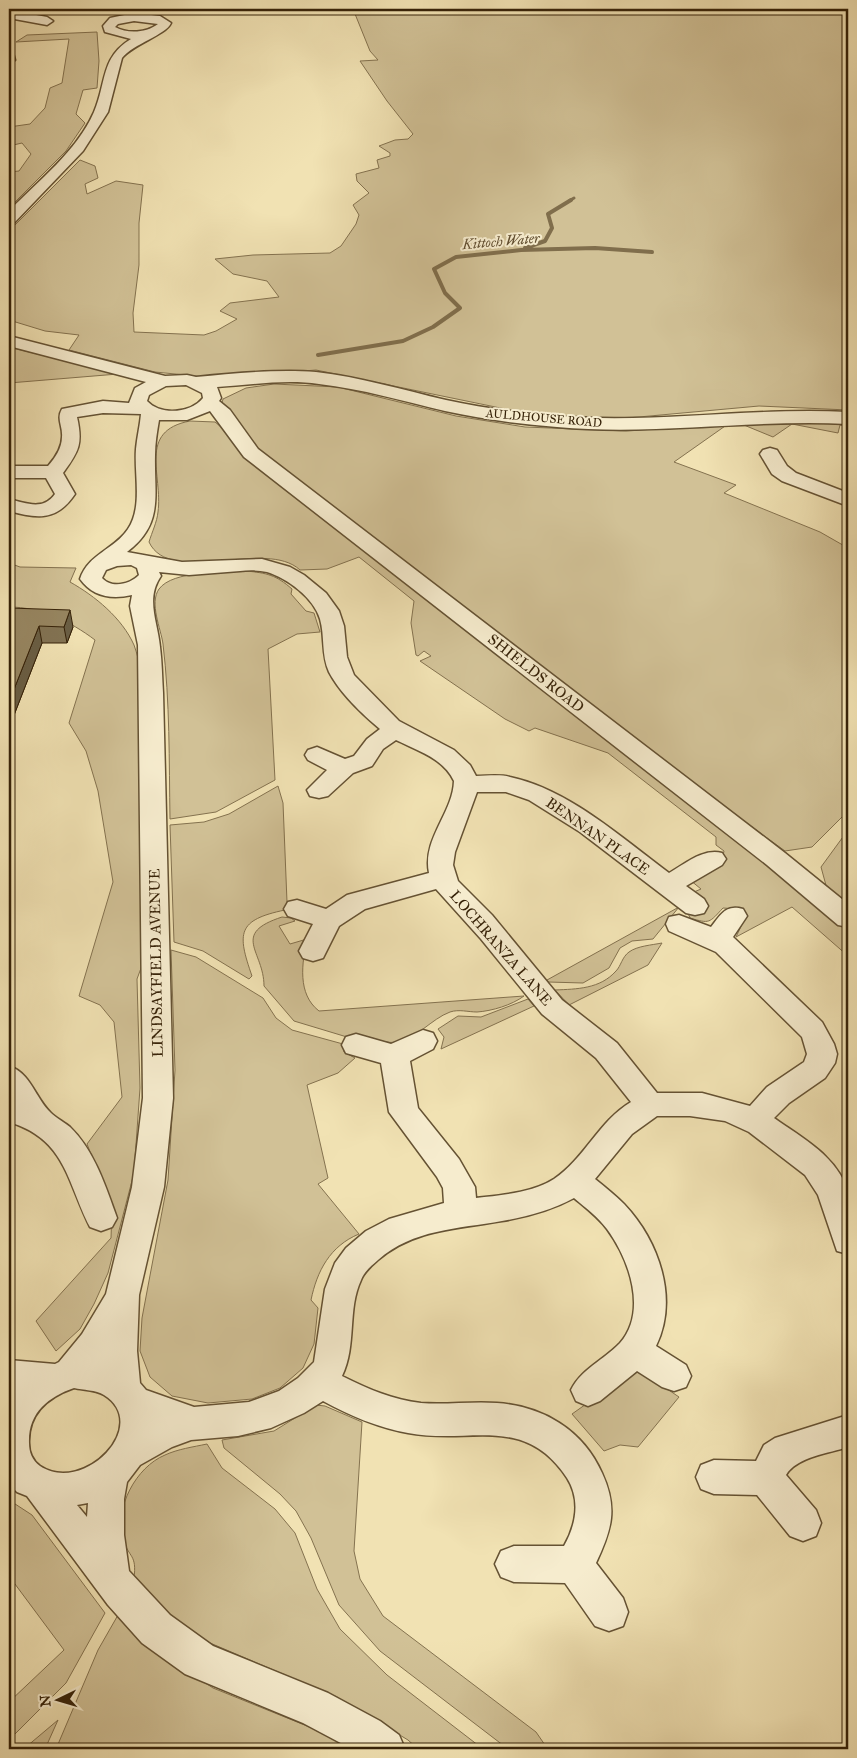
<svg xmlns="http://www.w3.org/2000/svg" width="857" height="1758" viewBox="0 0 857 1758" font-family="'IM FELL Great Primer',serif">
	<style>
		.green { fill: #d1c196; stroke: #84724f }
		.lines { fill: none; stroke-linecap: round; stroke-linejoin: round }
		.stream-far1 { stroke: #806e4c; stroke-width: 3 }
		.stream { stroke: #806e4c; stroke-width: 4 }
		.minor-casing { stroke: #655233; stroke-width: 3 }
		.minor { fill: #f6ecce; fill-rule: evenodd }
		.wall { fill: #827353; stroke: #362208 }
		.shaded-wall { fill: #6a5e44; stroke: #362208 }
		.building { fill: #978661; stroke: #362208 }
		.labels { text-anchor: middle; stroke-width: 4; stroke-linejoin: round; paint-order: stroke }
		.far-street-label { font-size: 12px; fill: #362208; stroke: #f6ecce }
		.far-water-label { font-size: 14px; font-style: italic; fill: #614e30; stroke: #f6ecce }
		.street-label { font-size: 15px; fill: #362208; stroke: #f6ecce }
	</style>
	<rect width="100%" height="100%" fill="#f1e2b3"/>
	<filter id="stains"><feTurbulence type="fractalNoise" baseFrequency=".004" numOctaves="4"/><feColorMatrix values="0 0 0 0 .2 0 0 0 0 .09 0 0 0 0 .02 0 0 0 .5 -.17"/></filter>
	<radialGradient id="worn" r=".72"><stop offset=".6" stop-color="#630" stop-opacity="0"/><stop offset="1" stop-color="#630" stop-opacity=".3"/></radialGradient>
	<!-- green -->
	<path class="green" d="M353,9H848V410L759,406L573,423L316,370L216,378L155,372L69,350L79,335L45,331L9,320V231L80,160L95,166L98,178L85,184L87,194L116,181L143,185L139,223V265L133,313L134,332L204,335L216,331L237,319L220,311L230,303L279,297L267,281L233,274L215,259L253,255L330,253L341,246L356,224L359,215L353,205L369,193L357,181L356,174L379,168L377,160L390,156V153L379,146L395,140L408,139L413,134L387,101L360,61L378,60L370,51Z
		M97,32L99,61L97,88L83,90L76,114L85,123L66,151L9,208V172L19,171L31,154L22,143L9,146V127L30,124L45,108L50,88L62,83L69,39L16,42L27,35Z
		M9,347L118,374L9,383Z
		M274,384L338,387L456,416L525,427L626,431L728,424L674,462L736,485L724,493L820,532L848,548V811L812,847L785,851L614,726L252,448L238,424L222,403L223,399L246,388Z
		M190,421L215,422L221,427L727,834L848,927V956L792,907L736,937L744,920L745,914L739,909L723,908C709,923 710,924 690,918L688,913H693L703,900L694,892L701,889L690,880L722,860L724,851L716,845V837L608,753L535,728L529,731L505,719L420,661L431,656L424,651L418,656L416,655L411,623L414,601L359,557L327,569L300,570C266,538 170,587 149,542C152,532 157,522 158,512C163,475 137,431 190,421Z
		M800,422L848,425V426L840,425L838,433L792,424L773,437L739,423Z
		M9,563L20,567L76,568L70,582C95,596 122,618 134,645C137,653 139,663 142,671L144,960L137,979L140,1088L134,1173L108,1273L94,1304L80,1329L56,1351L36,1321L111,1238L112,1208L87,1144L122,1097L114,1022L100,1005L79,996L113,882L98,791L86,751L69,723L95,640C70,621 40,607 9,607Z
		M246,571C267,573 276,575 292,589L291,594L306,611L314,613L320,632L297,634L268,649L275,780L216,812L170,819C169,761 170,702 163,644C161,629 149,603 159,589C173,570 223,573 246,571Z
		M278,786L283,803L287,902L285,910C237,920 237,933 252,976L249,979L203,951L174,942L170,825L204,822L229,814Z
		M848,830V904L827,889L821,867Z
		M679,907L653,939L632,941L620,948L609,968L583,983L548,982L547,980Z
		M282,917L291,918L295,921L279,926L290,944L307,939C302,963 297,994 319,1011L524,996C512,1005 492,1011 477,1012C468,1012 459,1009 450,1012C431,1019 417,1039 396,1042C380,1045 363,1030 347,1037L294,1021L264,986C264,951 230,934 282,917Z
		M662,943L648,965L569,1005L555,990C577,989 600,989 616,971C621,966 622,957 629,952C637,946 652,945 662,943Z
		M171,950L196,957L263,998L276,1018L292,1030L343,1044L344,1052L355,1058L338,1073L307,1085L328,1178L318,1184L359,1234C330,1246 317,1271 311,1300L318,1308L314,1344L303,1368L280,1388L252,1399L208,1403L172,1396L150,1377L140,1351L142,1318L168,1180L175,1070Z
		M528,999L534,1006L441,1049L444,1037L438,1029L458,1016L481,1017Z
		M636,1372L645,1374L679,1397L638,1447L620,1445L604,1451L572,1414L630,1373Z
		M316,1405L325,1406L362,1422L354,1551L360,1579L383,1616L536,1732L545,1745L543,1749H508L380,1651L339,1605L311,1538L296,1511L280,1494L224,1448L222,1440L274,1431Z
		M207,1444L222,1468L275,1509L295,1533L317,1589L340,1629L387,1675L483,1749H418L408,1740L337,1697L203,1640L168,1614L134,1579C137,1553 129,1559 123,1539C114,1508 136,1467 165,1455C178,1449 193,1447 207,1444Z
		M9,1500L32,1515L105,1613L66,1683L9,1740V1702L64,1650L9,1576Z
		M118,1615L156,1650L213,1688L317,1730L352,1749H56L98,1650Z
		M58,1720L45,1749H23L26,1747Z"/>
	<g class="lines">
		<!-- stream-far1 -->
		<path class="stream-far1" d="M569,201L574,198"/>
		<!-- stream -->
		<path class="stream" d="M525,248L545,241L552,228L548,214L571,200
			M318,355L403,341L433,327L460,308L445,293L434,269L456,257L521,250L595,248L652,252"/>
		<!-- minor casing -->
		<g class="minor-casing">
			<path id="minor" d="M9,10L47,17L53,21L47,25L9,18Z
				M134,13L160,16L171,23C166,35 133,44 122,58L108,112L83,151L14,223L9,225V211C38,181 77,151 94,112C107,82 100,58 131,39L105,32L103,26L110,18ZM134,21L158,24C146,33 128,34 115,27L118,24Z
				M9,52L13,53L15,60L9,64Z
				M9,336L165,376L187,375L196,377C234,373 278,369 316,372C360,377 403,390 446,400C483,408 520,413 558,416C654,424 751,407 848,412V424C751,419 654,436 557,427C519,424 482,419 445,411C403,401 362,389 319,384C285,379 251,385 217,387L221,398L219,401L230,410L258,449L785,853L848,904V927L838,925L767,865L244,457L210,411L187,420H159C157,432 155,443 155,455C154,496 164,524 127,552L182,562L262,559L290,567L304,575L326,593L339,611L344,626L347,657L354,675L399,721L454,750L470,765L476,776C487,776 500,774 510,777C568,789 622,838 669,873C685,864 703,848 722,853L726,859L722,865L686,886L704,899L708,906L704,913L695,915L686,913L580,832L529,800L506,792H477L455,852L453,865L458,881L492,915L562,1000L617,1043L657,1093H702L750,1106L767,1087L804,1062L807,1054L802,1037L716,952L669,931L666,924L669,917L679,915L711,927C721,914 726,904 743,909L747,916L733,937L822,1022L834,1044L837,1054L835,1063L825,1078L789,1103L774,1118C802,1138 839,1157 848,1193C852,1209 848,1237 848,1254L837,1251L818,1195L805,1175L749,1132L725,1121L690,1116H657L632,1134L595,1179C605,1187 615,1195 624,1204C659,1241 679,1299 656,1346L686,1365L691,1376L686,1387L674,1391L662,1387L637,1371L600,1401L588,1406L576,1401L571,1390C581,1369 604,1360 620,1343C648,1311 629,1259 607,1229C598,1217 586,1208 574,1198C552,1210 527,1217 502,1221C458,1229 413,1229 378,1260C371,1266 364,1272 361,1280C347,1310 357,1345 342,1376C368,1389 393,1400 421,1403C446,1405 472,1401 497,1403C543,1406 583,1430 602,1473C618,1508 612,1529 596,1563L623,1598L628,1612L623,1626L609,1631L595,1626L565,1583L514,1582L501,1577L495,1564L501,1551L514,1546H564C576,1525 581,1500 567,1478C524,1413 470,1445 408,1433C378,1428 349,1415 323,1401L304,1413L271,1428L238,1436L191,1440L172,1447L140,1465L127,1482L124,1499V1535L129,1571L170,1615L213,1646L328,1693L380,1721L399,1735L405,1749H352L303,1723L185,1674L142,1643L108,1605L27,1496L17,1492L9,1484V1396L12,1391L9,1390V1360L55,1364L59,1362L82,1334L106,1294L132,1187L143,1098L138,645L130,606L132,595C111,600 92,596 80,579C88,554 115,549 128,529C143,507 134,474 136,449C137,437 140,426 141,414L103,413L77,417C83,444 79,451 63,473L75,494C57,521 38,519 9,511V499C26,503 43,511 55,494L46,478H9V466H48C55,458 62,448 62,437C63,426 56,419 62,409L103,401L129,403L135,388L146,382L9,346ZM186,385L202,393L203,398C191,413 161,416 147,401L149,395L166,386ZM131,565L137,568L139,575C130,584 112,589 102,578L106,570L117,566ZM240,571C249,570 258,570 267,572C287,578 314,598 320,619C325,636 321,655 329,672C340,693 362,714 380,729L367,739L354,756L345,759L317,747L308,750L305,755L308,760L327,770L307,790L310,796L319,798L328,796L353,773L372,766L383,749L396,740C418,751 443,758 454,781C453,813 422,839 429,873L347,895L326,909L297,900L288,902L284,909L288,916L313,924L299,951L303,958L313,961L323,958L339,926L365,909L436,889L481,939L542,1014L596,1058L631,1102C599,1121 585,1158 554,1179C532,1193 501,1195 476,1198L475,1187L459,1159L418,1108L410,1061L433,1049L437,1041L433,1033L423,1030L391,1044L356,1034L346,1037L342,1045L346,1053L381,1063L389,1112L437,1177L443,1188L444,1203L389,1219L366,1231L346,1248L335,1263L325,1289L314,1362L298,1378L279,1391L249,1402L194,1407L146,1390L140,1383L137,1351L139,1295L164,1187L173,1098L163,693C162,678 162,662 160,647C158,622 145,599 161,576L159,572L189,575ZM74,1388C83,1390 96,1390 104,1395C152,1425 84,1495 40,1466C32,1460 29,1452 29,1443C28,1413 48,1397 74,1388ZM88,1503L87,1517L77,1505Z
				M770,448L777,450L787,466L796,473L848,493V506L782,481L772,474L760,454L763,450Z
				M9,1066C31,1073 35,1098 51,1113C56,1118 64,1122 70,1127C94,1150 106,1187 117,1218L112,1227L101,1231L90,1227C67,1182 66,1139 9,1122Z
				M848,1415V1447C830,1453 796,1457 786,1475L816,1510L821,1523L816,1536L803,1541L790,1536L757,1495L714,1494L701,1489L696,1477L701,1465L714,1460L756,1461L764,1445L775,1438Z"/>
		</g>
		<!-- minor -->
		<use href="#minor" class="minor"/>
	</g>
	<!-- wall -->
	<path class="wall" d="M9,608L73,627L67,643H42L9,728Z"/>
	<!-- shaded-wall -->
	<path class="shaded-wall" d="M70,610L73,627L67,643L64,627Z
		M39,626L42,643L9,728V702Z"/>
	<!-- building -->
	<path class="building" d="M9,608L70,610L64,627L39,626L9,702Z"/>
	<g class="labels">
		<!-- far-street labels -->
		<g class="far-street-label">
			<text transform="translate(544 418) rotate(5)" y="4">AULDHOUSE ROAD</text>
		</g>
		<!-- far-water labels -->
		<g class="far-water-label">
			<text transform="translate(501 241) rotate(-5)" y="5">Kittoch Water</text>
		</g>
		<!-- street labels -->
		<g class="street-label">
			<text transform="translate(536 673) rotate(38)" y="5">SHIELDS ROAD</text>
			<text transform="translate(598 836) rotate(35)" y="5">BENNAN PLACE</text>
			<text transform="translate(501 948) rotate(49)" y="5">LOCHRANZA LANE</text>
			<text transform="translate(156 963) rotate(-91)" y="5">LINDSAYFIELD AVENUE</text>
		</g>
	</g>
	<!-- margin -->
	<rect width="857" height="1758" fill="none" stroke="#f1e2b3" stroke-width="30"/>
	<rect x="10" y="10" width="837" height="1738" fill="none" stroke="#362208" stroke-width="2.5"/>
	<rect x="15" y="15" width="827" height="1728" fill="none" stroke="#362208"/>
	<!-- north arrow -->
	<g transform="translate(58 1700) rotate(265)" stroke="#f6ecce" stroke-width="4" paint-order="stroke">
	<path d="M0-4L9 19L0 12L-9 19Z" fill="#362208"/>
	<text y="-8" font-size="14" font-weight="bold" text-anchor="middle" fill="#362208">N</text>
	</g>
	<rect width="100%" height="100%" filter="url(#stains)"/>
	<rect width="100%" height="100%" fill="url(#worn)"/>
</svg>
